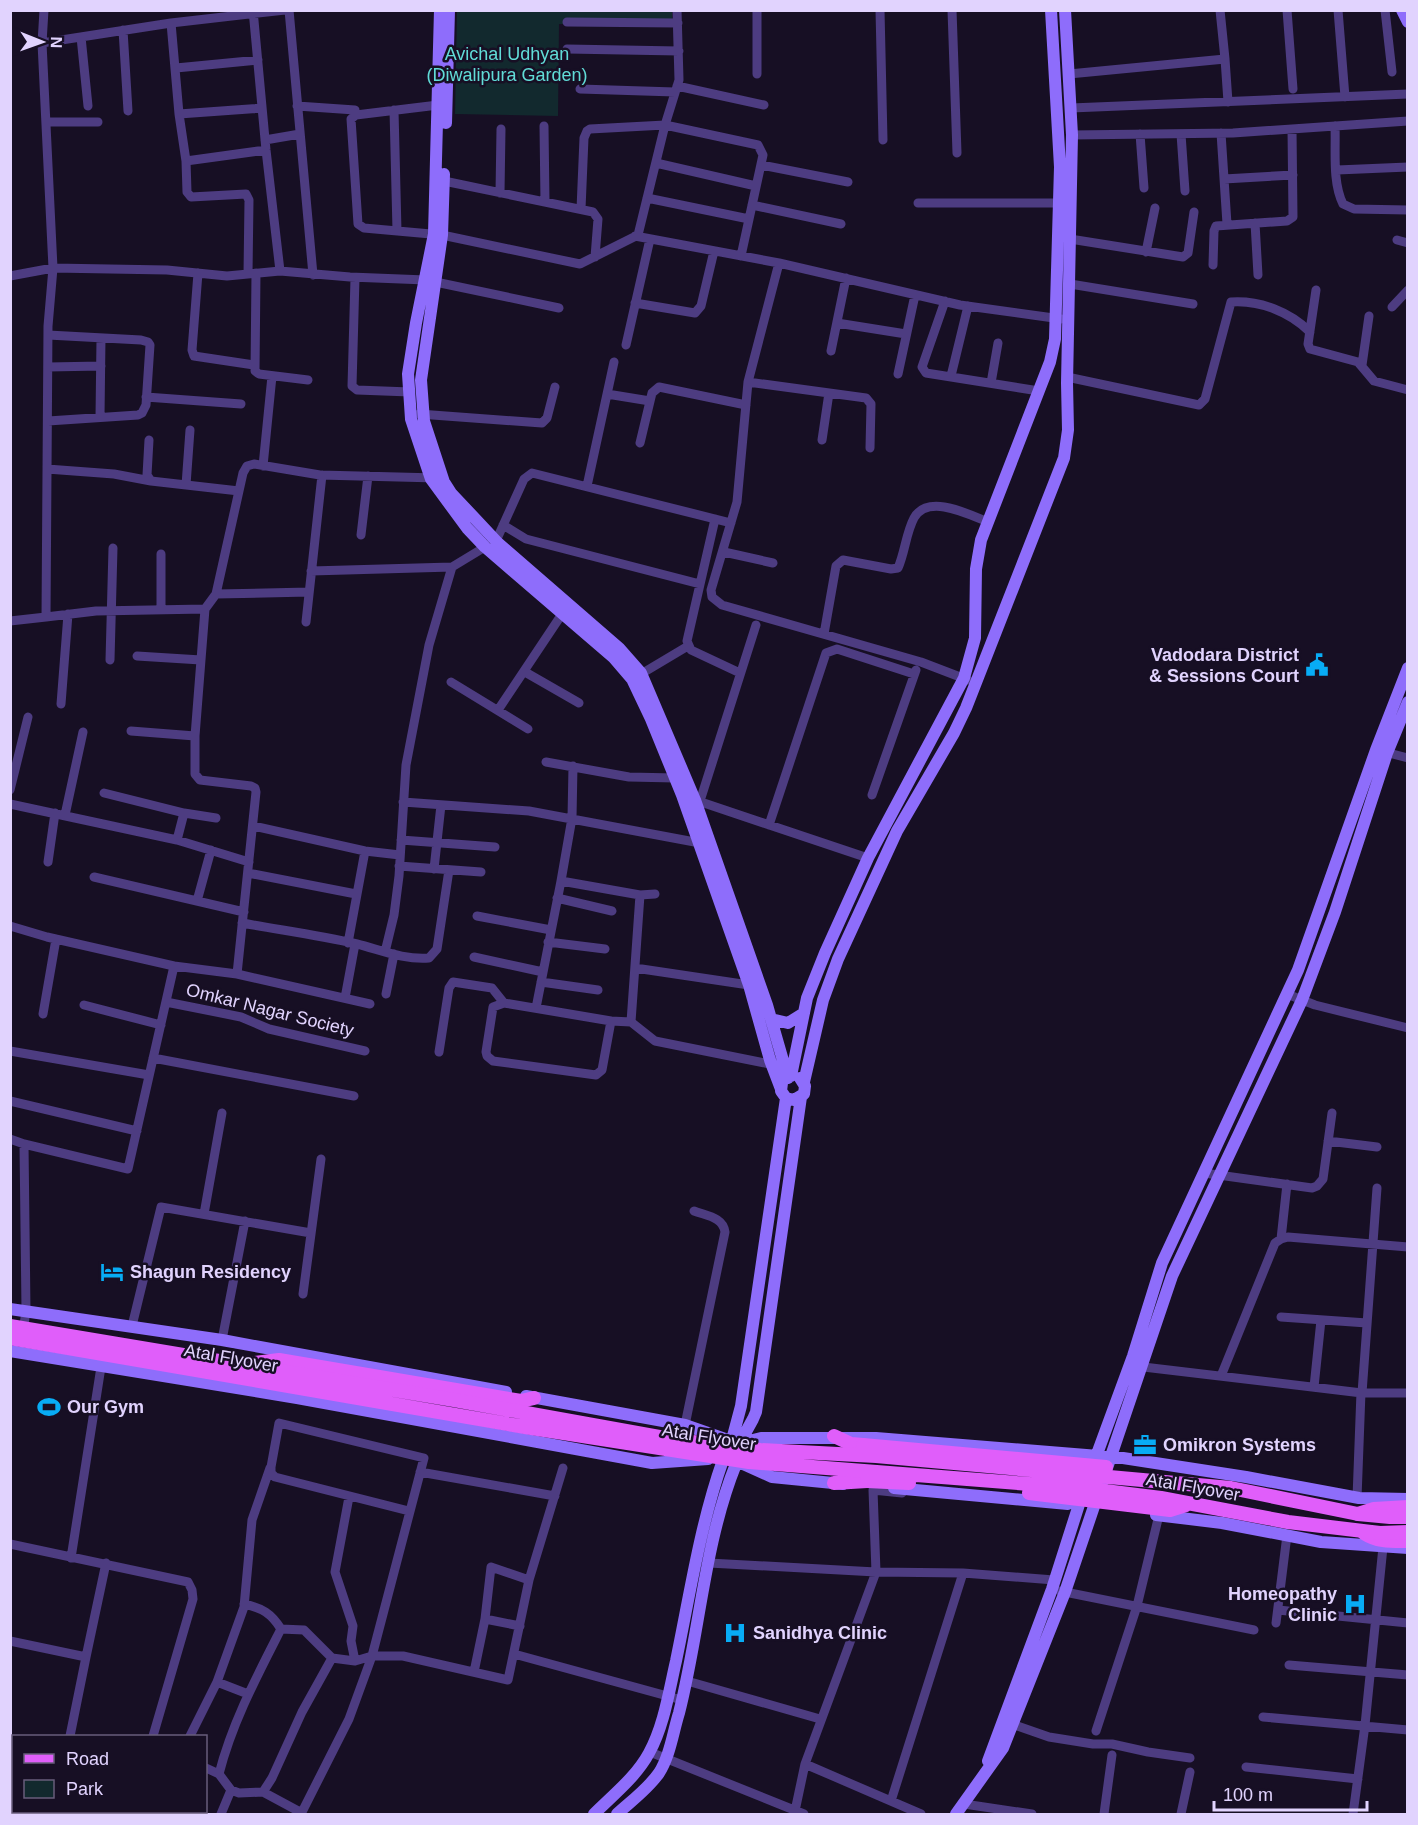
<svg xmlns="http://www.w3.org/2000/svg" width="1418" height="1825" viewBox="0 0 1418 1825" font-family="Helvetica,sans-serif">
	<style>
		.green { fill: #12292e }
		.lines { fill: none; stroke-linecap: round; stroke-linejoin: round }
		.street { stroke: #4d3c81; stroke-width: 9 }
		.secondary { stroke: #8e6dfb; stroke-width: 12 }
		.primary { stroke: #e05efa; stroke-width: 14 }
		.primary-bridge { stroke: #e05efa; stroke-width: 14 }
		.labels { text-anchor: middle; stroke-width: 5; stroke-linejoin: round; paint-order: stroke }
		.park-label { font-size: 18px; fill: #61dcd7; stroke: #170f24 }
		.poi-label { font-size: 18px; font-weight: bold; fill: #e1d3fe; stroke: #170f24; text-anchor: start }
		.street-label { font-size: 18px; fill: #e1d3fe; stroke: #170f24 }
	</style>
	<rect width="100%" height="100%" fill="#170f24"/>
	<!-- green -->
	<path class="green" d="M457,11H672V24H559L558,116L455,114Z"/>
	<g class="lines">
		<!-- street -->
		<path class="street" d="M253,10L266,150L280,271
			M289,10L313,275
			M757,10V74
			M880,10L883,140
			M952,10L957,153
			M1287,10L1293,89
			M1338,10L1345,97
			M1385,10L1392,72
			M567,22L678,23
			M171,23L179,114L186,161L187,192L191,197L246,194L249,200L248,274
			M123,30L128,111
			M81,37L88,106
			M42,43L171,23L285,10
			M567,49L679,51
			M1225,59L1228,102
			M176,68L258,60
			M1069,74L1225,59L1220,10
			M677,86L764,105
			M580,89L675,92
			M438,105L356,115L351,119L358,224L364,228L442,235L580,264L638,235L665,125L679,80L677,10
			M297,106L355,110
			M1071,108L1408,94
			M394,110L397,231
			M179,114L262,108
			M46,122H98
			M544,126L545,202
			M1335,126C1336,150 1332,182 1343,204L1354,209L1408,210
			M1221,133L1227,224
			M1140,134L1144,188
			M1181,134L1185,191
			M1072,135L1233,133L1408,121
			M265,140L300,134
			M186,161L266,150
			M656,163L756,186
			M761,165L848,182
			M1337,170L1408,167
			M1224,179L1293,175
			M444,181L593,212L598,219L595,257
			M500,193L501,129
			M647,198L749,219
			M918,203H1059
			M752,205L841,224
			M581,209L584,138L587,131L590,129L665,125L758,145L763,155L741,256
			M1255,223L1258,275
			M635,236L779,263L960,305L1061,319
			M1070,239L1183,257L1188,253L1194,212
			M1397,240L1408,243
			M1146,252L1155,208
			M779,263L748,382L737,502L711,590L712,597L722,605L921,662L968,680
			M1213,265L1214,231L1216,226L1287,221L1293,217L1292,129
			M198,273L192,350L194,356L254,365
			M256,273L255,371L259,374L308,380
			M10,276L53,268L167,270L227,276L280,271L350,277L426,280L559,308
			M355,278L352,386L357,390L410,392
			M1070,284L1193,304
			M1316,290L1308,344L1310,349L1358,362L1374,381L1408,390
			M945,301L922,367L926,373L1039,391
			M635,303L695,313L701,306L714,251
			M1392,307L1408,290
			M837,323L906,334
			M626,345L650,239
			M831,351L846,278
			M1362,365L1369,316
			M48,367L101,366
			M898,374L915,295
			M951,376L968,306
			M1067,377L1199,405L1205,399L1231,302C1260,300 1290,312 1310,332
			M748,382L866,398L871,404L870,448
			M991,383L998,343
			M607,394L650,401
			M146,397L241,404
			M419,414L542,423L547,418L555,387
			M100,417L101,338
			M48,421L138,415L142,413L146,405L150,345L148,342L141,340L48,335
			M149,440L147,475L151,481L239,491
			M822,440L829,393
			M640,443L652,393L659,387L746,405
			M263,466L272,376
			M47,469L114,474L151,481
			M186,485L190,430
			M587,486L614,362
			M715,519L687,641L691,650L740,673
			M503,525L526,539L700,584
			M361,535L368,476
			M496,541L524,479L532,473L731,523
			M724,552L773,563
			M311,571L452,567
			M216,594L309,592
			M205,609L195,736V774L200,780L251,786L255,788L256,792L237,974
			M161,610V554
			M46,617L96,611L205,609L216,594L243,473L247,466L254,464L320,475L437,478
			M10,621L46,617L48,326L53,268L42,43L44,10
			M306,622L322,475
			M824,634L836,566L843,560L891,569L898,568C905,552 906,533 914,518C928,493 970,515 988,522
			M137,656L201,660
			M110,660L113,548
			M525,672L579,703
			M636,677L688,646
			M451,682L528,729
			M61,704L68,614
			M498,710L562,614
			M131,731L195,736
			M1381,751L1408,758
			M546,762L629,777L675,778
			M573,766L572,818L561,881L640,895L655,894
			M10,790L28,717
			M104,793L184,813L216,818
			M872,795L916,670
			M695,800L868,858
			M700,801L756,625
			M403,802L529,811L700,843
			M10,804L177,840L249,862
			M65,815L83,732
			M769,825L826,653L837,649L914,674
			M253,826L365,851L400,855
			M177,840L184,813
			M401,840L495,847
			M48,862L55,813
			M399,866L481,872
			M434,869L441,805
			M248,873L356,894
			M94,877L244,912
			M557,898L612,911
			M197,901L211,850
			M477,916L551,930
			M242,923C280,930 319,935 357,944C381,950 404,960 429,958L437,949L449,870
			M10,926L47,937L174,966
			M548,942L605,949
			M348,943L365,851
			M385,952L394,915L399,876L406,765L429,645L452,567L485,547
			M474,957L543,972
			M635,968L749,985
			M541,982L598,990
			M386,994L394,954
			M1287,994L1315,1005L1408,1028
			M345,998L355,944
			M166,1002L241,1017L269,1029L365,1051
			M504,1003L611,1021L602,1070L596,1075L493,1061L487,1056L486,1052L493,1007Z
			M84,1005L161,1025
			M536,1008L561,881
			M43,1014L56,939
			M611,1021L631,1022L640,895
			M631,1022L655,1041L775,1065
			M10,1051L149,1075
			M439,1052L449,988L453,982L492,988L504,1003
			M153,1058L354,1096
			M10,1101L137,1131
			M10,1139L24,1144
			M1328,1141L1377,1147
			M1204,1173L1312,1188L1317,1186L1323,1179L1332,1113
			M204,1214L222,1113
			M1281,1239L1287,1184
			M303,1294L321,1159
			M1281,1317L1367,1323
			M132,1326L161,1207L311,1233
			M23,1333L26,1310L24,1144L128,1169L174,966L237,974L370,1004
			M222,1340L245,1221
			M1135,1366L1362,1393H1408
			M1221,1376L1275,1243L1281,1239L1288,1237L1408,1247
			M1314,1387L1321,1320
			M1362,1393L1377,1188
			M685,1425L725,1232C723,1217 707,1216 694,1211
			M420,1472L555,1496
			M349,1497L335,1572L353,1626L351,1641L355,1661
			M1357,1498L1361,1392
			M10,1544L188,1582L192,1590L193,1599L153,1736
			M71,1558L101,1367
			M709,1563L876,1572L963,1573L1054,1580
			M1060,1591L1254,1630
			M244,1604C262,1608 271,1613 281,1629
			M1278,1610L1408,1623
			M485,1619L520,1626
			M1276,1623L1287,1535
			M10,1641L86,1657L106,1563
			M514,1654L682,1700
			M332,1658L355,1661L372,1656L424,1458L279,1423L271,1467V1473L275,1477L409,1511
			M1289,1665L1408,1675
			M474,1672L485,1619L491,1567L529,1580
			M687,1681L820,1719
			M248,1694L217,1682L244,1607L252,1520L270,1468
			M1263,1717L1408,1730
			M1012,1724L1049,1737L1093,1744H1112L1148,1752L1190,1758
			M1096,1731L1137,1606L1159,1515
			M70,1736L86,1657
			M190,1736L217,1682
			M650,1752L804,1814
			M805,1764L921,1814
			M1246,1767L1358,1779
			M206,1768L219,1774
			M231,1790L239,1793L263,1792L272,1778L302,1712L332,1658L304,1630L281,1629
			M263,1792L302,1813
			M891,1801L963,1573
			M964,1804L1032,1814
			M795,1811L805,1764L876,1572L873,1490L902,1493
			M14,1812L31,1814
			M131,1814L132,1812
			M159,1814L160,1812
			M221,1814L231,1790L219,1774C232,1723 257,1676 281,1629
			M301,1814L349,1719L372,1656H403L508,1680L529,1580L563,1468
			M1104,1814L1112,1755
			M1181,1814L1190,1772
			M1353,1814L1365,1725L1383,1547"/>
		<!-- secondary -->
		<path class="secondary" d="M440,10L434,234L416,323L408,374L411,419L431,479L467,528L485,547L614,658L632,679L651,719L682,795L749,985L770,1060L781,1089
			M1402,10L1408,22
			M446,123L449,10
			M444,174L442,235L421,380L424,421L444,482L451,493L498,543L619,648L641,673L695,800L767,1005L788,1078
			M771,1019L788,1023L804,1013
			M791,1076L807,998L825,953L868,858L964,678L975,638L976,569L981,540L1050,362L1055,339L1060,167L1051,10
			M804,1082L823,1000L838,959L897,831L954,733L966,708L1064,458L1068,430L1067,383L1072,135L1065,10
			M786,1098L794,1100L804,1094L805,1086L800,1078
			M10,1309L222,1340L506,1392
			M10,1351L297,1398L652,1463L708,1459
			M526,1396L685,1425L725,1439
			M733,1436L741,1406L786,1098L781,1091L782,1083
			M742,1439L753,1419L756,1412L801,1097
			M745,1442L761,1438H876L1123,1458L1246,1477L1359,1498L1408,1499
			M741,1463L772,1477L843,1484
			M1090,1473L1133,1356L1162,1263L1298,970L1376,750L1408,668
			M894,1488L1068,1504
			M1156,1515L1222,1523L1321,1542L1408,1548
			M988,1761L1052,1589L1083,1492
			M594,1814C613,1795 636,1777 649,1753C664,1726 669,1691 676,1661C690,1594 700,1525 723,1460
			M617,1814C630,1802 648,1789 659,1773C670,1756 673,1732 679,1713C700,1631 704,1543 736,1464
			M956,1814L1003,1748L1065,1592L1172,1276L1302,1000L1335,912L1387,753L1408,702"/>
		<!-- primary -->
		<path class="primary" d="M247,1364L279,1360L521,1401L534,1398
			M834,1436L851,1444L863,1445
			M834,1483L867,1481
			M1358,1514L1374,1509L1408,1507
			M1364,1533C1378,1542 1391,1541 1408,1541"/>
		<!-- primary-bridge -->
		<path class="primary-bridge" d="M10,1326L454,1400L676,1440L760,1450L876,1456L1231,1488L1358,1514L1390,1517H1408
			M10,1338L525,1427L749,1462L1081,1488L1161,1498L1288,1522L1380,1533L1408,1532
			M863,1445L1106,1467
			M867,1481L909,1483
			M1029,1493L1170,1510L1186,1505"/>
	</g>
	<!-- icons -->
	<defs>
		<g id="civic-bare" transform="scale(1.8)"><path d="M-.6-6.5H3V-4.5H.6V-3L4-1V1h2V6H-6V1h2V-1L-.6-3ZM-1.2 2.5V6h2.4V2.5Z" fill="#08acf5" stroke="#170f24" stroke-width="2.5" paint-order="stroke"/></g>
		<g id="hotel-bare" transform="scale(1.8)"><path d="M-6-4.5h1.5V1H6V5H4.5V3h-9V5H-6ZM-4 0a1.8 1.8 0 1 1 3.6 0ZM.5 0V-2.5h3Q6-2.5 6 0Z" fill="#08acf5" stroke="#170f24" stroke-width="2.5" paint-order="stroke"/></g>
		<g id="stadium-bare" transform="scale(1.8)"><path d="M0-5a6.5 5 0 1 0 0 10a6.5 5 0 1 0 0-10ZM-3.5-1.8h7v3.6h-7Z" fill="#08acf5" stroke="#170f24" stroke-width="2.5" paint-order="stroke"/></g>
		<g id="office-bare" transform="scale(1.8)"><path d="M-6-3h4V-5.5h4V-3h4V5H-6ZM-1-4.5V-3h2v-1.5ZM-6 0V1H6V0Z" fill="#08acf5" stroke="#170f24" stroke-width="2.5" paint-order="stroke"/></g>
		<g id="hospital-bare" transform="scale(1.8)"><path d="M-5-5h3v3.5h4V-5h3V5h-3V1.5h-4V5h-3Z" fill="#08acf5" stroke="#170f24" stroke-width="2.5" paint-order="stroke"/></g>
	</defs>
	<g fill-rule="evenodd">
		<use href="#civic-bare" x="1317" y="665"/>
		<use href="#hotel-bare" x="112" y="1272"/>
		<use href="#stadium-bare" x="49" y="1407"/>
		<use href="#office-bare" x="1145" y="1445"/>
		<use href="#hospital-bare" x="1355" y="1604"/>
		<use href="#hospital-bare" x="735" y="1633"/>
	</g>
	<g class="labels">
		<!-- park labels -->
		<g class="park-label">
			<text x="507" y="60">Avichal Udhyan<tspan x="507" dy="21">(Diwalipura Garden)</tspan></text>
		</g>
		<!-- poi labels -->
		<g class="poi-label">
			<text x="1299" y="661" text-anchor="end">Vadodara District<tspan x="1299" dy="21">&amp; Sessions Court</tspan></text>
			<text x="130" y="1278">Shagun Residency</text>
			<text x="67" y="1413">Our Gym</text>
			<text x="1163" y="1451">Omikron Systems</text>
			<text x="1337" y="1600" text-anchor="end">Homeopathy<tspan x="1337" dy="21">Clinic</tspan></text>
			<text x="753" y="1639">Sanidhya Clinic</text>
		</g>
		<!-- street labels -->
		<g class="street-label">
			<text transform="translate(270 1010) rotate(14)" y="6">Omkar Nagar Society</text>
			<text transform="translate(231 1358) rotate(10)" y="6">Atal Flyover</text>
			<text transform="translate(709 1437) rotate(9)" y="6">Atal Flyover</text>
			<text transform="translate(1193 1487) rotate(10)" y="6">Atal Flyover</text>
		</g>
	</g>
	<!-- border -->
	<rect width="1418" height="1825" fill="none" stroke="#e1d3fe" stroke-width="24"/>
	<!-- legend -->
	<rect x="12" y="1735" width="195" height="78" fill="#170f24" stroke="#685d7b" stroke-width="1.5"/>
	<rect x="24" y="1754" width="30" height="9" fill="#e05efa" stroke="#685d7b" stroke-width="1.5"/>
	<text x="66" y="1765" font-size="18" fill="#e1d3fe">Road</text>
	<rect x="24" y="1780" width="30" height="18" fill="#12292e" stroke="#685d7b" stroke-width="1.5"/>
	<text x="66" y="1795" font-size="18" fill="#e1d3fe">Park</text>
	<!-- north arrow -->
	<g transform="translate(42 42) rotate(91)" stroke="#170f24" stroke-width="4.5" paint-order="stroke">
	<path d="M0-4.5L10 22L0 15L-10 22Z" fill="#e1d3fe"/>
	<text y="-9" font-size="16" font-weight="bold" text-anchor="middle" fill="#e1d3fe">N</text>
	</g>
	<!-- scale -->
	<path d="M1214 1801v9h153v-9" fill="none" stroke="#e1d3fe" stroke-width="3"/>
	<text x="1223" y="1801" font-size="18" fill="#e1d3fe" stroke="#170f24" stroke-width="4.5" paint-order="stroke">100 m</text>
</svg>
